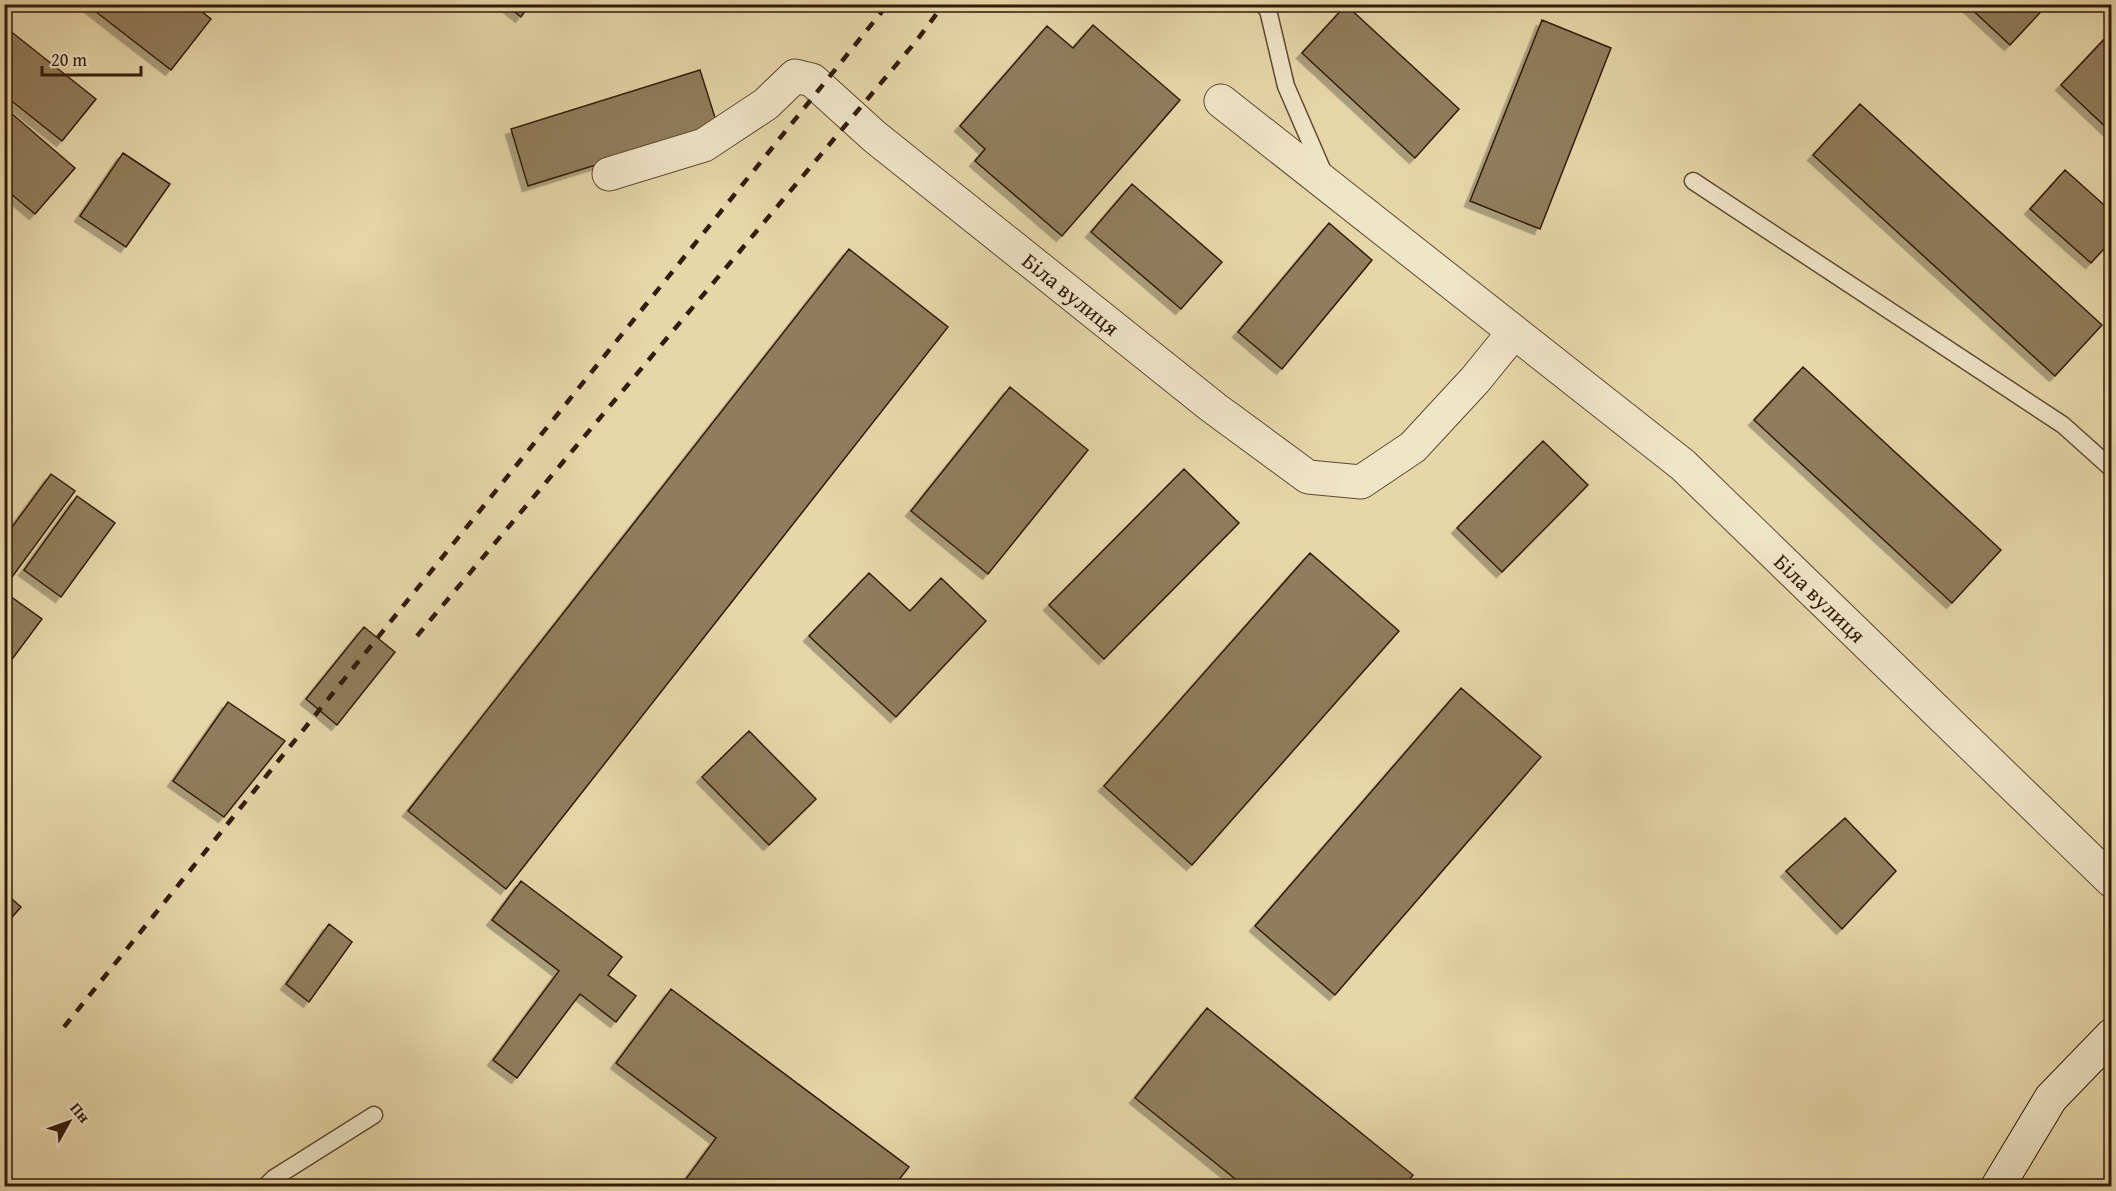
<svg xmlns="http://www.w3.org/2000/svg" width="2116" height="1191" viewBox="0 0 2116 1191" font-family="'Gentium Book Plus',serif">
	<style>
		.building { fill: #907d5c; stroke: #321b08; stroke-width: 1.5; filter: url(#shadow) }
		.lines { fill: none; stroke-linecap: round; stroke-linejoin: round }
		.lane-casing { stroke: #5f4a30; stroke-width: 19 }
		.street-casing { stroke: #5f4a30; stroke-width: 35 }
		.secondary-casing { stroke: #321b08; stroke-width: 35 }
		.lane { stroke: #efe5c7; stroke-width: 16 }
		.street { stroke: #efe5c7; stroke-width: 33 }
		.secondary { stroke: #efe5c7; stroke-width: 33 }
		.rail { stroke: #321b08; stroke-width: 4.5; stroke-dasharray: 10 10; stroke-linecap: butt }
		.labels { text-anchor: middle; stroke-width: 4.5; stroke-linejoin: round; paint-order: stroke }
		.street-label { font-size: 22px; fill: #321b08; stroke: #efe5c7 }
	</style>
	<defs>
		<filter id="shadow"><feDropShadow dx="-5.5" dy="5.5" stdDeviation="0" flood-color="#0004"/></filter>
	</defs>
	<rect width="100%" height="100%" fill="#e6d7a9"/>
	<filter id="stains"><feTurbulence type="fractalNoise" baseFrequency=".00333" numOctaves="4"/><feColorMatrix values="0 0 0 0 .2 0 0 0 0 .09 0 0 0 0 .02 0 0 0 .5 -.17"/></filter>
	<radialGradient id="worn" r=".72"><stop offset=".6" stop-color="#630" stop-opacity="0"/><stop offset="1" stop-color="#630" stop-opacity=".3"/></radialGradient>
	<!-- building -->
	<path class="building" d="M86,4H192L211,19L171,70Z
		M505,4H530L521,17Z
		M1966,4H2048L2010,45Z
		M1346,5L1459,109L1415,158L1302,53Z
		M1542,20L1611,48L1540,229L1470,201Z
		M1093,25L1180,100L1062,236L975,161L985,149L960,126L1047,26L1073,48Z
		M4,26L96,99L62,141L4,95Z
		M2112,31V133L2061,85Z
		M700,70L718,127L528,186L511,129Z
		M1860,104L2102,325L2055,376L1813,155Z
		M4,107L75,168L35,214L4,188Z
		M123,153L170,184L126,247L80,216Z
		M2065,170L2112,212V240L2091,263L2030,209Z
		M1132,184L1222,262L1181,309L1091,232Z
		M1329,223L1372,260L1282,369L1238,332Z
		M849,249L948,327L506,889L408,811Z
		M1803,367L2001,550L1952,603L1754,420Z
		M1010,387L1088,450L988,574L911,511Z
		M1543,441L1588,485L1502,572L1457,528Z
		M1184,469L1239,523L1104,659L1049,605Z
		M51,474L75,491L4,588V538Z
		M77,496L115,523L61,597L24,570Z
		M1310,553L1399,631L1192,865L1104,786Z
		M869,573L910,611L941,578L986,621L896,717L809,636Z
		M10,596L42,619L4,670V603Z
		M364,627L395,652L337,725L306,699Z
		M1461,688L1541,757L1335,995L1255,926Z
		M228,702L285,741L224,817L173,781Z
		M749,731L816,799L769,845L702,777Z
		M1845,818L1896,871L1842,929L1786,871Z
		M521,881L622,957L608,975L636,996L616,1022L580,994L517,1078L493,1060L559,971L492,920Z
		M4,892L21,907L4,926Z
		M329,924L352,942L309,1002L286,984Z
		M671,989L909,1167L894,1186H688L683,1183L716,1138L616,1063Z
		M1207,1008L1413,1175L1404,1186H1244L1135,1098Z"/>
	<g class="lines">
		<!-- lane casing -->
		<g class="lane-casing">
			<path id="lane" d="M1262,4L1268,10L1286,86L1325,176
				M1693,181L2063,425L2112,469
				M266,1186L274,1178L374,1115"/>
		</g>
		<!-- street casing -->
		<g class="street-casing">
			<path id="street" d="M1221,101L1683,465L2112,881
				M609,174L704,145L766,104L795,76L812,80L875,137L1214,408L1308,477L1361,482L1413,447L1475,380L1514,332"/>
		</g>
		<!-- secondary casing -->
		<g class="secondary-casing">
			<path id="secondary" d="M1998,1186L2051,1098L2112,1035"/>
		</g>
		<!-- lane -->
		<use href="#lane" class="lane"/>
		<!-- street -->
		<use href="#street" class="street"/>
		<!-- secondary -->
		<use href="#secondary" class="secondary"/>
		<!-- rail -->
		<path class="rail" d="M417,636L917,40L944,4
			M64,1027L888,4"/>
	</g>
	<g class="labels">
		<!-- street labels -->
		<g class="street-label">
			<text transform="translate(1071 294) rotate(39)" y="8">Біла вулиця</text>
			<text transform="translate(1820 598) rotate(44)" y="8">Біла вулиця</text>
		</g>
	</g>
	<!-- margin -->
	<rect width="2116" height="1191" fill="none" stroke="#e6d7a9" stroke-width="24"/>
	<rect x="6" y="6" width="2104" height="1179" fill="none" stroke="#321b08" stroke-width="3"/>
	<rect x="12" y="12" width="2092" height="1167" fill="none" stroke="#321b08" stroke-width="1.5"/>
	<!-- north arrow -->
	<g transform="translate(69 1122) rotate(50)" stroke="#efe5c7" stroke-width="4.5" paint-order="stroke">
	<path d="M0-4.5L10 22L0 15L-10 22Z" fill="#321b08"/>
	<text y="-9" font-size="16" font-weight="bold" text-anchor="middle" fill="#321b08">Пн</text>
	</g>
	<!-- scale -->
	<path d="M42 66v9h99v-9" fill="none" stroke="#321b08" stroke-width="3"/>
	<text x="51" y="66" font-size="18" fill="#321b08" stroke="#efe5c7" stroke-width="4.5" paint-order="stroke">20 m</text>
	<rect width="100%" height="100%" filter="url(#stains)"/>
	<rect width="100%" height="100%" fill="url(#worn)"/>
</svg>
